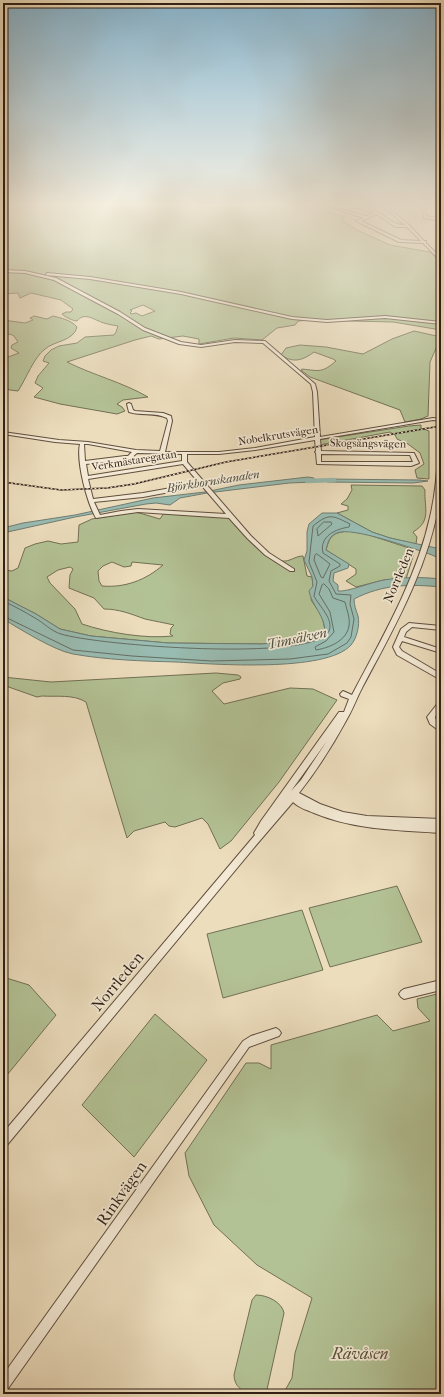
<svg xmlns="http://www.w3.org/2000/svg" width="444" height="1397" viewBox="0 0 444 1397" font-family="'IM FELL French Canon',serif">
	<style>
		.green { fill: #b3c295; stroke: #727055; fill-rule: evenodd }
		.water { fill: #99bcb2; stroke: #6f7d73 }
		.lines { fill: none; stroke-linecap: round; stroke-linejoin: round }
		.shore { stroke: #656e64; stroke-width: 1 }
		.canal { stroke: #99bcb2; stroke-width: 4.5 }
		.minor-casing { stroke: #604e3f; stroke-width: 2 }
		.minor { fill: #f3e9d4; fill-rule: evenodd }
		.rail-casing { stroke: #311f15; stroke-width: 1.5 }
		.rail { stroke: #f3e9d4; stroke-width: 1; stroke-dasharray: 2; stroke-linecap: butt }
		.labels { text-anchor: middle; stroke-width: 3.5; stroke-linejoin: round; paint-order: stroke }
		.far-street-label { font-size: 11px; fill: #311f15; stroke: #f3e9d4 }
		.far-water-label { font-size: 12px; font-style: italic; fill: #504e44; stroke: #f3e9d4 }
		.street-label { font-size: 13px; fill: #311f15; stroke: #f3e9d4 }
		.water-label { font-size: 14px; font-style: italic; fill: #504e44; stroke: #f3e9d4 }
		.near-street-label { font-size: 16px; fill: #311f15; stroke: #f3e9d4 }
		.near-park-label { font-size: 16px; font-style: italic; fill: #58503b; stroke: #f3e9d4 }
	</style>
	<rect width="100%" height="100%" fill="#ecddbd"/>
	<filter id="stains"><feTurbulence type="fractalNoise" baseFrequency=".005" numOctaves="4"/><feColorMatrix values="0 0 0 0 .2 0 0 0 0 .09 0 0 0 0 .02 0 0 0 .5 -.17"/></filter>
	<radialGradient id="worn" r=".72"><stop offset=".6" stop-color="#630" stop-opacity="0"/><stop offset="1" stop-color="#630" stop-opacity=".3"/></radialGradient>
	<!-- green -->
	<path class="green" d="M3,207H318L317,208L345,217L341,220L357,230L390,245L430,252L441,263V330L393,322L310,320L298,321L295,325L277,328L262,340L234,338L199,344V339L183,336L159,339L151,336L135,340L67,362C93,375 122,382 148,397L123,400L117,404L122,407L125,411L117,414L60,404L34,397L43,388L35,383L38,376L49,363L43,361L45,356L51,350L59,346L77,343L85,337L114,335L116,332L118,326C112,325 106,324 101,322C93,319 84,312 77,321C73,321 65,317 62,314L66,312H71L73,309L61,300L31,293L20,298L18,293L3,294ZM143,305L155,311L142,316L136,313L132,314L130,313L132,311L130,310Z
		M34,316L47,319L53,316C61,318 71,320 77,327C74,341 54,341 45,349C34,357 26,379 18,391L3,389V359L19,353L11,348L12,345L18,342L14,336L10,334L3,336V320L25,323L33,320L30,318Z
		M414,331L441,337L430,362L428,416L421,419L405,422L400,410L310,377L301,370L302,369C320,371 322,373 336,361L333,359L314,352C302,361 293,363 281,355L286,348L300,345L326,347L363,354L392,339Z
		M421,425V428L429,431V479L417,478L415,470L424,464L420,453L408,444L397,439L395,435L390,432L319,445L318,440L409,426Z
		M351,485L422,486L425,490C424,508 432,521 413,532L417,537L416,544L390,538L372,532L337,513L348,510V506L341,504L347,499L352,490Z
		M136,512L160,519L164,513L227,517L251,541L275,562L280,563L282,561C290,562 295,556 303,556L307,576L312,577L313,586L311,600L322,616L325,630L318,636L308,639L262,644L168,643L91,636L60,629L36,614L3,597V570L12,571L18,568L25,548L35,544L48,541L61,544L78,542L79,525L92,519ZM112,562L124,567L131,566L132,562L163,565C146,580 125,588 102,586L99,581L98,571L103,566ZM70,567L73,569L70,575L69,588L94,598L104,609C119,609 131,614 145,619C154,621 165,623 174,625L171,628L170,634L173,636C145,639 109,633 82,624L75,609L50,583L47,577L58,570Z
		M348,531L366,534L415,550L406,579L384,580L356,587L346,581L356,574V569L326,550C330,535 333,533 348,531Z
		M216,673L238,675L241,677L240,679L223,683L212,691L224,704L290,688L313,689L337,700L279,782L231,841L220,849L208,824L202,818L175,827L169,826L165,822L134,831L127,838L86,702C73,694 56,697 42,696L37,697L3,685V677L51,682Z
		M397,886L422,942L330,967L309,908Z
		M302,910L323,970L223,998L207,934Z
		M3,977L29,985L56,1015L3,1080Z
		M441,993V1394H283L292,1378L295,1353L312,1298L257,1265L214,1225L189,1176L185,1153L246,1063H259L271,1069V1045L377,1015L393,1031L430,1021L418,1008L417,999Z
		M155,1014L207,1060L134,1157L82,1105Z
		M256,1295C267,1295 282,1302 284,1313L266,1394C251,1394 235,1393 234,1375L252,1300Z"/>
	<!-- water -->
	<path class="water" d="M308,477L314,478V482L289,483L207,493L180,498L170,505L156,503L146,504L75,517L3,533V528L23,523L75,515L153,498L205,492L239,485Z
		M327,479L420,480L428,481L413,483L327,482Z
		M322,513H337L372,532L390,538L441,549V559L432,555C415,549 351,526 337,533C329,536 328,542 326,550L349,564L348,568L334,573L333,581L338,585V591C348,592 372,582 384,580C402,577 423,577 441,579V587C410,584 383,584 354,599C354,605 356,610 358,616C360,625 357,638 351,645C326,673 212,664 176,662C142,661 107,660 73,654C53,650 22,630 3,619V597L36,614L60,629L91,636L168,643L262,644L308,639L318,636L325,630C324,615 312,606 309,591L313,586L312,577L304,560L307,551V532L309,524Z"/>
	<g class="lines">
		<!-- shore -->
		<path class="shore" d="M324,522H331L332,524L318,536L317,529Z
			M317,554L330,564L323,578L321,577L314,560L315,555Z
			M324,584L329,589L333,598L345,602C346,607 348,612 349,618C352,638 333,647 316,650L315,647L326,641L334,632L330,612L319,594L322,585Z
			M3,601C14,606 25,612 35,618C44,623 51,631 61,634C95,645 315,663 329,631C334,619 319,606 314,596L317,582L309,562L313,526C329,513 332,515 350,524L349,527C336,529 319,536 323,553L340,564V566L331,571L329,581L336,594L351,595L350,604L354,619L351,637L347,643L328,654L290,659L212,661L132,656L73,650L3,616"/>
		<!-- canal -->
		<path class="canal" d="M307,481L334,480"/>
		<!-- minor casing -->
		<g class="minor-casing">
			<path id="minor" d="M330,207H333L366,216L374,213L354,207C361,206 372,210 379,213C389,218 392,225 405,225L384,207H387L409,225L424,241H426V243L441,258V261L423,243L399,242L356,221L364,218ZM377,214L395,227H407L421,241L401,240L361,221Z
				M422,207H424L426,216L441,219V221L424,218Z
				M3,270L25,271L56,278L120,312L145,328L181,342L201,345L235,340L265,341L315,384L317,392L320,437L433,418L441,419V421L433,420L320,439L321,451L414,453L419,463L411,466L317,464L316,453L315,452L316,451L315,440L255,450L219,454H187V462L251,536L269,553L294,569V571H290L265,555L247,538L229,518L138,512L96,518C87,503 76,461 80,444L55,442L3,434V432L59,440L88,442L136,450L160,451L168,421L167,418C155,412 141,416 129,412L127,404L129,403L131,404L133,410L135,411L163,413L171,416L172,421L165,452H219L255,448L315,437L313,392L311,384L263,343L235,342L201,347L179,344L143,330L118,314L54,280L25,273L3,272ZM84,444H88L132,452L128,456H125L85,461ZM137,453L182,454V461L88,476L86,464L130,459ZM321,454L410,455L413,462H321ZM183,464L199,483L143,493L93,499L88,479ZM202,486L226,514L138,509L121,511L100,515L94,502L143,497Z
				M47,273L90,277L181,292L292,317L327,320L385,316L441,322V324L385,318L327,322L292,319L181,294L90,279L46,275Z
				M441,452C441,464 442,477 441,489C433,559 396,625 363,686C357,697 353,709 347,719C333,745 317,770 299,793L320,804L343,812L367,816L441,819V833C398,830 355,830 314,813C307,810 299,808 293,802L257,844L7,1145L3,1146V1133L255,835L254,833L261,821L339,712H344L349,699L341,696L340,694L343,691L352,695C382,638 416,580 430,517C435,496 437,475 438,454ZM327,741L301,780L291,791Z
				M409,623L441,626V630L412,627L406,632L404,637L441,649V653L402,641L399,647L402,651L441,674V680L397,655L393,647L401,629Z
				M440,702L441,703V709L435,717L436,720L441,725V732L430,724L427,717L438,703Z
				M441,980V990L404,999L401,997L399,994L401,991L404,989Z
				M276,1028L279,1030L281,1033L279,1036L249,1047L7,1390L3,1392V1375L243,1041L251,1036Z"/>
		</g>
		<!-- minor -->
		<use href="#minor" class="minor"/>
		<!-- rail casing -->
		<g class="rail-casing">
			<path id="rail" d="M3,482L61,490L107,488L134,484L226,462L441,426"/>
		</g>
		<!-- rail -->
		<use href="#rail" class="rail"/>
	</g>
	<!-- sky -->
	<linearGradient id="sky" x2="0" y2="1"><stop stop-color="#88b7d2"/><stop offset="0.51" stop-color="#f6f0e1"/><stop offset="1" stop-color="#f6f0e1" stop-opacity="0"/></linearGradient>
	<rect width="444" height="402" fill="url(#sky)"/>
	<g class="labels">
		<!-- far-street labels -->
		<g class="far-street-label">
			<text transform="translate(278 435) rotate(-9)" y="4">Nobelkrutsvägen</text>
			<text transform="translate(368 443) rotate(1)" y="4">Skogsängsvägen</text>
			<text transform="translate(134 460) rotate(-9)" y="4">Verkmästaregatan</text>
		</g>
		<!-- far-water labels -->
		<g class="far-water-label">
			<text transform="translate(213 481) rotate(-9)" y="4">Björkbornskanalen</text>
		</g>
		<!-- street labels -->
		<g class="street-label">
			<text transform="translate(398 575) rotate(-67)" y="5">Norrleden</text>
		</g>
		<!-- water labels -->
		<g class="water-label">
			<text transform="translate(297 638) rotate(-12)" y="5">Timsälven</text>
		</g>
		<!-- near-street labels -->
		<g class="near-street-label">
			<text transform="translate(117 981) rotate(-50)" y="6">Norrleden</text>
			<text transform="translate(121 1193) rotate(-55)" y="6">Rinkvägen</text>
		</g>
		<!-- near-park labels -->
		<g class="near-park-label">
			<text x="360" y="1359">Rävåsen</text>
		</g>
	</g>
	<!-- margin -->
	<rect width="444" height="1397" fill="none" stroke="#ecddbd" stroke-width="16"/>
	<rect x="4" y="4" width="436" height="1389" fill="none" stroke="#311f15" stroke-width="2"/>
	<rect x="8" y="8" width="428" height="1381" fill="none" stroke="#311f15"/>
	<rect width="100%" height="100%" filter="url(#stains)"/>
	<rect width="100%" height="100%" fill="url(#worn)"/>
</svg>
